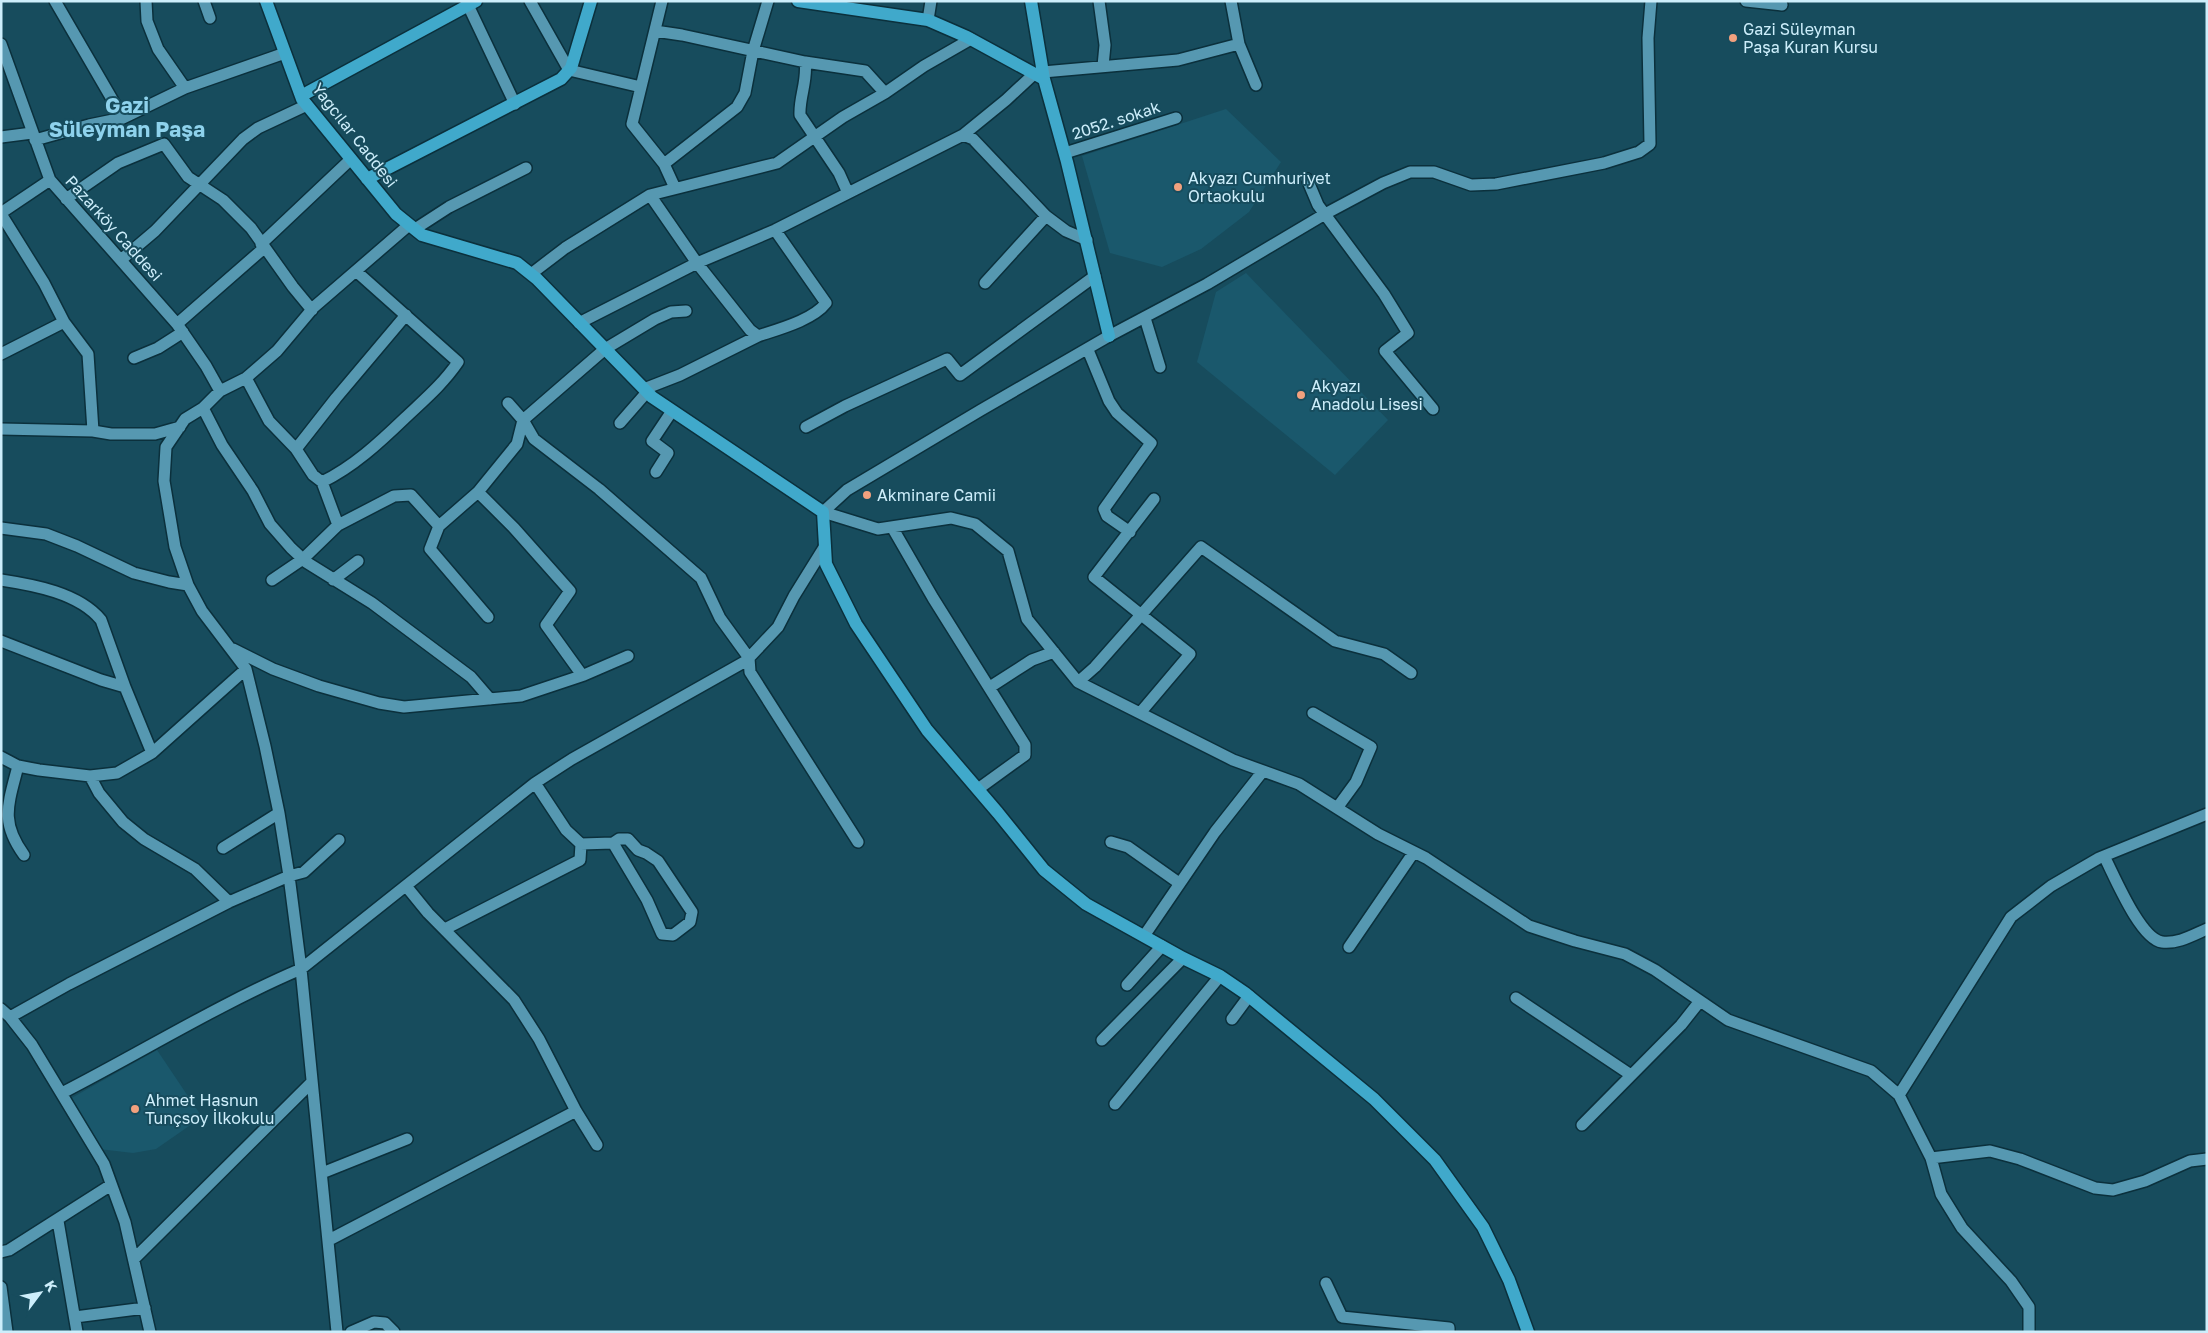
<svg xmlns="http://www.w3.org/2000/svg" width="2208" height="1333" viewBox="0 0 2208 1333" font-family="'Golos Text',sans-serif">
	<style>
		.built { fill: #1a586c }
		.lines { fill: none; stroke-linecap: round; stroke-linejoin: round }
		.minor-casing { stroke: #0b303c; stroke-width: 14 }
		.major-casing { stroke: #0b303c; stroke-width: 15 }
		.minor { stroke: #5698b1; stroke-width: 11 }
		.major { stroke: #40a9cb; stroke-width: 12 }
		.poi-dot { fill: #f2a17e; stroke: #174c5d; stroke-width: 2 }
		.labels { text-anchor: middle; stroke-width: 4; stroke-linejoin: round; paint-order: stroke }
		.poi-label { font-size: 16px; fill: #cdeefb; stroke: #174c5d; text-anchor: start }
		.street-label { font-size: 16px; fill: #cdeefb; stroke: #174c5d }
		.district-label { font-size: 21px; font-weight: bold; fill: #8ed2ec; stroke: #174c5d }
	</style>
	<rect width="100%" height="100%" fill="#174c5d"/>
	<!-- built -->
	<path class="built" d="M1226,109L1281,162L1249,212L1201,249L1162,267L1110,253L1082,156Z
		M1246,273L1388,420L1335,475L1197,362L1216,292Z
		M157,1050L202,1117L156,1149L133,1153L99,1149L68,1100Z"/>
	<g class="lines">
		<!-- minor casing -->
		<g class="minor-casing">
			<path id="minor" d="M55,1L123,118
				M146,1L147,21L158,49L185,88
				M204,1L210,18
				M466,1L515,104
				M530,1L569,70L641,87
				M662,1L632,124L664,164L675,188
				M1099,1L1105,45L1103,66
				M1231,1L1239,44L1256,85
				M1651,1L1648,38L1650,144L1639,152L1604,163L1496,184L1471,185L1434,172H1410L1383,183L1325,214L1207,284L1109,336L981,410L847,490L823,512L878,529L951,518L975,524L1008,551L1027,619L1078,682L1233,760L1299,784L1378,834L1426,858L1529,926L1575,941L1625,954L1655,970L1728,1020L1871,1071L1899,1095L1931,1158L1941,1194L1962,1228L2011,1281L2029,1307V1332
				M1746,1L1782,5
				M928,20L931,1
				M655,31L682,35L805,62L865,71L885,93
				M1,44L50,180L177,324L206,366L220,391
				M805,62C808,80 799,97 800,115L839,173L848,193
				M1043,72L1178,60L1239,44
				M963,135L973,139L1046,216L1066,231L1087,240
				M1,137L32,133
				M35,140L89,125L123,118L185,88L285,53
				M1065,153L1176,118
				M664,164L737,107L745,93L753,51L768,1
				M1307,179L1318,205L1384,294L1408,333L1385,351L1433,409
				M650,195L697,263L750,330L758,336C779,329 813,320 826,303L775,230
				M66,199L118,163L164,144L188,177L223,200L251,228L293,287L312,310
				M1,213L50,180
				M1,214L44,283L64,322L88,354L93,431
				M415,229L449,207L526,168
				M261,244L351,159
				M122,259L155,231L243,139L258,128L307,105
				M531,274L565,248L650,195L777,163L843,117L885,93L924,66L971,39
				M985,283L1046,216
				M1145,318L1160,367
				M579,323L697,263L775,230L963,135L1006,100L1034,74
				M177,324L264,248
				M1088,350L1109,401L1117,413L1151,443L1104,509L1107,516L1130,532
				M1,354L64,322
				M134,358L158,348L183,332
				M246,378L269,421L296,449L313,475L322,482L338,525
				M644,389L680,375L758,336
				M508,403L523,420L534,439L599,489L701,578L720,618L749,658L750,672L858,842
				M203,408L222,445L253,491L270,524L291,548L306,562L372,603L471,677L490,699
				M620,423L647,392
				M806,427L845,406L947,359L960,375L1095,276
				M1,429L93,431L111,434H155L180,427
				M296,449L336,398L406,315
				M656,472L668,453L652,441L672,411
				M322,482C353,467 379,443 405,418C424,400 443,384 458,362L357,272
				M478,492L514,528L570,591L546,625L582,675
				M892,527L933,598L1025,745V755L978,789
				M1,528L46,534L77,546L134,573L169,582L188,585
				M1,580C34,585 79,593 101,620L125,687L152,753
				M272,580L303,559L338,525L394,496L411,495L439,526
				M333,580L358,561
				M488,617L430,549L439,526L478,492L517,444L523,420L605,349L655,319L671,312L686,311
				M1,641L101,680L125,687
				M233,649L273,669L319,686L379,703L404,707L521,696L584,675L628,656
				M1078,682L1095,667L1201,547L1335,641L1384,654L1411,673
				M990,687L1032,660L1054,652
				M1140,713L1190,654L1094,577L1154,499
				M1313,713L1371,747L1356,782L1337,808
				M1,757L18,766L39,770L90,776L117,773L152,753L246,669
				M18,766C8,805 0,822 24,855
				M535,783L566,830L581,844L613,843L619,839H628L638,850L646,853L658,861L692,912L690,922L673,935L662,934L647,900L613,843
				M1111,842L1128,847L1179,883
				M223,848L279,813
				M2104,856C2114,875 2140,939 2162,942C2178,944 2193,935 2207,929
				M406,886L428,913L514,1000L539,1039L576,1111L597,1145
				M229,902L289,876L304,872L339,840
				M445,929L580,860L581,844
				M1144,936L1215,832L1263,771
				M1349,947L1414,852
				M1127,985L1162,946
				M1516,998L1631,1075
				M1,1009L10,1017L32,1045L104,1164L125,1222L150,1332
				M10,1017L69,984L229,902L195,869L144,839L123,822L99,793L90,776
				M1232,1019L1249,996
				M1102,1040L1183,958
				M62,1093C142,1052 219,1004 301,969L535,783L572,759L746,661L778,627L794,596L825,546
				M1899,1095L2011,917L2051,886L2099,858L2207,814
				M1115,1104L1220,976
				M1582,1125L1681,1025L1700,1001
				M1931,1158L1990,1151L2020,1159L2095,1188L2113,1190L2145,1181L2190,1161L2207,1159
				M322,1173L407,1139
				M58,1221L77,1332
				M329,1240L576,1111
				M1,1252L9,1250L111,1185
				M134,1259L312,1082
				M1326,1283L1342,1317L1449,1328V1332
				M1,1287L7,1332
				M75,1317L145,1308
				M337,1332L301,969L289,876L279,813L265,746L246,669L202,611L188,585L175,547L164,481L166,447L185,419L203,408L220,391L246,378L277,351L314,307L409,225
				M351,1332L374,1322L385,1323L394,1332"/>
		</g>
		<!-- major casing -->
		<g class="major-casing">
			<path id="major" d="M266,1L302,99L396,214L422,235L517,263L537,279L652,397L823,512L826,564L856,624L927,730L998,813L1044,870L1086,904L1183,958L1220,976L1245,993L1374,1099L1435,1160L1483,1227L1509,1280L1528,1332
				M798,1L928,20L967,37L1044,79
				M1031,1L1044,79L1067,162L1109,336
				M301,96L476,1
				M367,179L561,79L571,68L591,1"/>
		</g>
		<!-- minor -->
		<use href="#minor" class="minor"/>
		<!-- major -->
		<use href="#major" class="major"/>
	</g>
	<!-- markers -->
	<g class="poi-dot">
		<circle cx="1733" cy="38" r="5"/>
		<circle cx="1178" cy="187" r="5"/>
		<circle cx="1301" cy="395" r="5"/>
		<circle cx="867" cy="495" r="5"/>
		<circle cx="135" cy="1109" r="5"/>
	</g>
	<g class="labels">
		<!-- poi labels -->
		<g class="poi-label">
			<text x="1743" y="35">Gazi Süleyman<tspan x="1743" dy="18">Paşa Kuran Kursu</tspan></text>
			<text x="1188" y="184">Akyazı Cumhuriyet<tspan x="1188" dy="18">Ortaokulu</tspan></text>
			<text x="1311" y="392">Akyazı<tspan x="1311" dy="18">Anadolu Lisesi</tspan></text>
			<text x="877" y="501">Akminare Camii</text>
			<text x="145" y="1106">Ahmet Hasnun<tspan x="145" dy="18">Tunçsoy İlkokulu</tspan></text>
		</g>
		<!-- street labels -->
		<g class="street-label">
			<text transform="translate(1116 120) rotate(-18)" y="6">2052. sokak</text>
			<text transform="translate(355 135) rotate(52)" y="6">Yağcılar Caddesi</text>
			<text transform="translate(114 228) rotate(48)" y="6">Pazarköy Caddesi</text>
		</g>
		<!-- district labels -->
		<g class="district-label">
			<text x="127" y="113">Gazi<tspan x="127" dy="24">Süleyman Paşa</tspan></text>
		</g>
	</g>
	<!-- border -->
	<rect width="2208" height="1333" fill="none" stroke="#cdeefb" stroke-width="5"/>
	<!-- north arrow -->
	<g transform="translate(40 1293) rotate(58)" stroke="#174c5d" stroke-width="4" paint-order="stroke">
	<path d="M0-4L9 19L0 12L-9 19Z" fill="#cdeefb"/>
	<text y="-8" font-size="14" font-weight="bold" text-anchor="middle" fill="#cdeefb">K</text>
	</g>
</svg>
